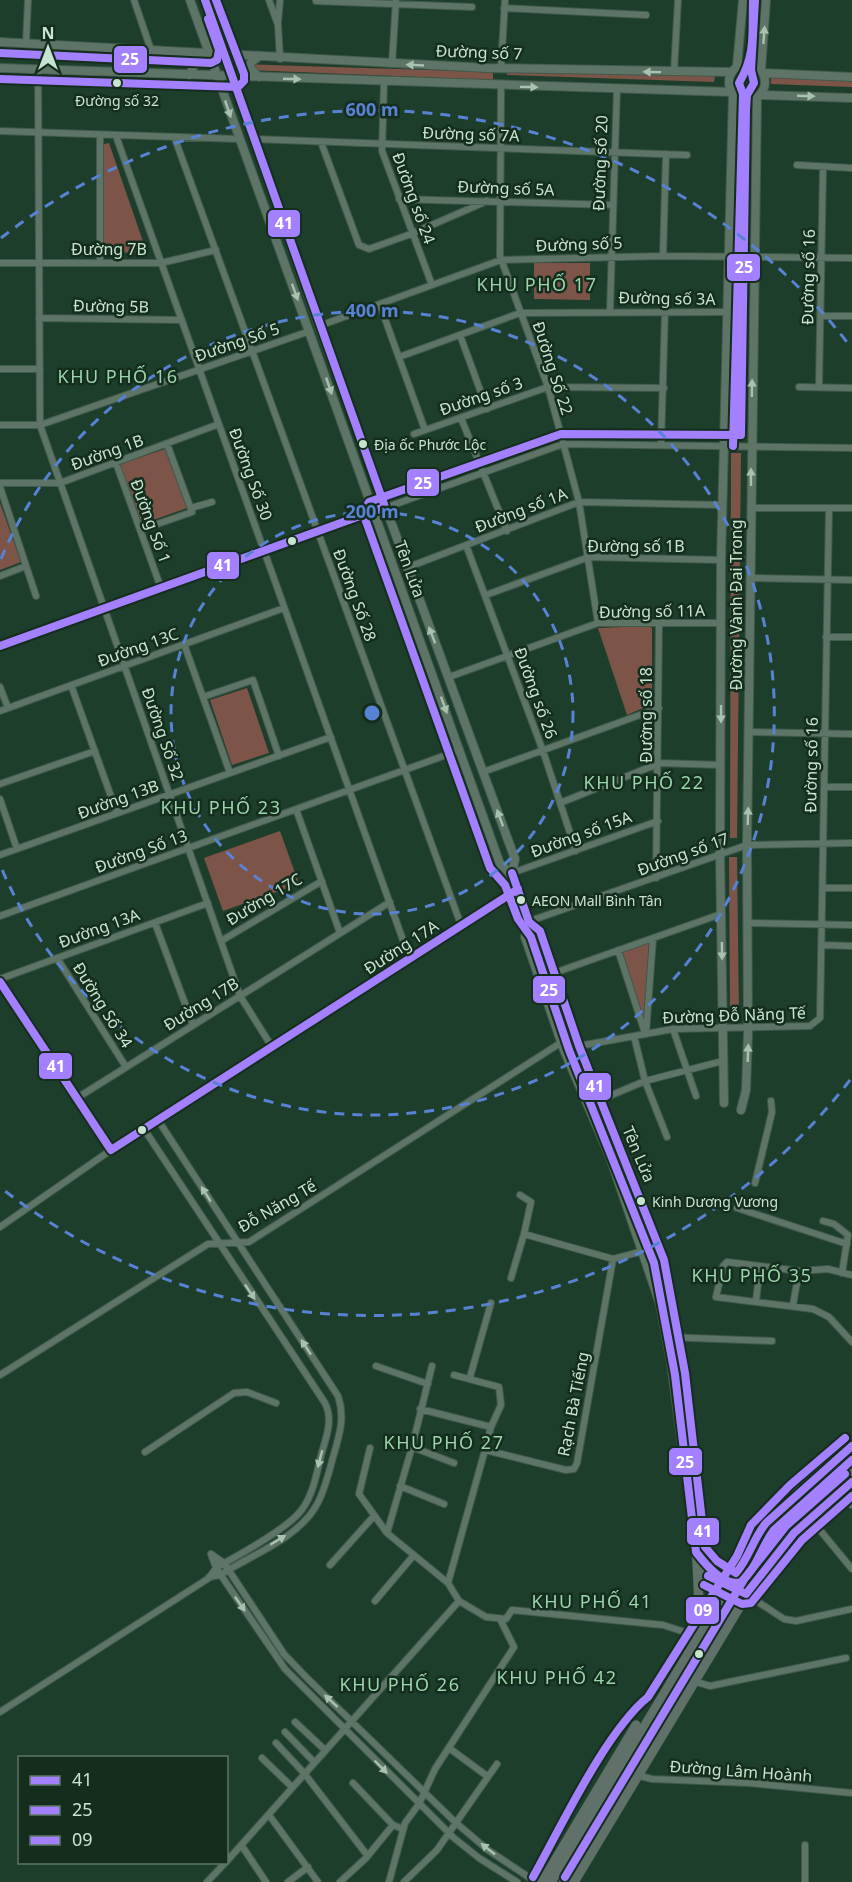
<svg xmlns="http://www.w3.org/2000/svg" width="852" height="1882" viewBox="0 0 852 1882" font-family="'Noto Sans',sans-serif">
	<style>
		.green { fill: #7d5448 }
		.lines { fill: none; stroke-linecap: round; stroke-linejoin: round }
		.street-casing { stroke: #405a4b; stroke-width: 8 }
		.secondary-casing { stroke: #405a4b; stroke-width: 10 }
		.primary-casing { stroke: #405a4b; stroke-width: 10 }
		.street { stroke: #5e7466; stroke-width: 6 }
		.secondary { stroke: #5e7466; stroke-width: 8 }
		.primary { stroke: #5f7168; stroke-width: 9 }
		.bus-1-casing { stroke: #152d1d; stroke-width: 12 }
		.bus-2-casing { stroke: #152d1d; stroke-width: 12 }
		.bus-3-casing { stroke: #152d1d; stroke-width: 12 }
		.bus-1 { stroke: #a380ff; stroke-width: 8 }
		.bus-2 { stroke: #a380ff; stroke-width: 8 }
		.bus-3 { stroke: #a380ff; stroke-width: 8 }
		.oneway { fill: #a8c2af }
		.ring { fill: none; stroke: #5882d4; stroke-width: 3; stroke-dasharray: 10 8 }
		.bus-dot { fill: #c7e4ce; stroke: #152d1d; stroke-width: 2 }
		.labels { text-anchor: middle; stroke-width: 5; stroke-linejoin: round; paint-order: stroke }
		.bus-label { font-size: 14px; fill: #c7e4ce; stroke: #152d1d; text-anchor: start }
		.street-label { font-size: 16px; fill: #c7e4ce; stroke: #152d1d }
		.neighbourhood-label { font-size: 18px; letter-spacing: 1.5px; fill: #9ad5ac; stroke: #152d1d }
		.centre { fill: #5882d4; stroke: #152d1d; stroke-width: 3 }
		.ring-label { font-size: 18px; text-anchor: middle; font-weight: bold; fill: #5882d4; stroke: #152d1d; stroke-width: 5; stroke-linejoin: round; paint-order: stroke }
		.line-badge { stroke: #152d1d; stroke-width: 2 }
		.badge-label { font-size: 16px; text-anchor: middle; font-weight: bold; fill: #fff }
	</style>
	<rect width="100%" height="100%" fill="#1e3e2c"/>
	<!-- green -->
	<path class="green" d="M749,0H758L755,54L746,53Z
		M0,46L198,53L202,64L0,56Z
		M242,64L493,72V80L245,70Z
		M507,69L715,75L714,82L507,75Z
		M771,76L852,79V87L771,84Z
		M753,107L748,244H738L743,108Z
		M109,143L147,253L102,252L100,145Z
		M736,262L746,263L742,435H733Z
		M534,263H590V300L534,299Z
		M165,449L187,508L142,524L120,464Z
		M731,453H741L737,838H730Z
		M0,503L21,562L0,570Z
		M648,626L652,628V704L627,715L598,628Z
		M247,688L269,753L232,765L210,700Z
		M280,831L299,884L223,911L204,858Z
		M729,857H737L739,1016H730Z
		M649,942L644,1021L622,951Z"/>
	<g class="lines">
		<!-- street casing -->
		<g class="street-casing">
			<path id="street" d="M134,0L151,50
				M269,0L278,25L280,59
				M316,1L472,7
				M504,8L646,15
				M278,22L280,0
				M26,43L28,0
				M392,64L396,0
				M501,68L505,0
				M38,69L40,425L240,996L272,1047
				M674,72L678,0
				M384,82L382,151L432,285
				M501,86L500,256L548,387L579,502L598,623
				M0,131L239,139
				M116,136L409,957
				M175,139L461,925
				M254,139L687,155
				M321,142L359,245L369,249L411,234L487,201
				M797,165L852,168
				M399,199L612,205
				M663,256L666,154
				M0,263H161L216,250
				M100,263V135
				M380,305L425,430
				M610,311L617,88
				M821,316H852
				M39,318L182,320
				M319,326L501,260L663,256L852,258
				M460,335L487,409
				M399,357L520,313L727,312
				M0,369H40
				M799,387L852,388
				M819,387L823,168
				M461,418L507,531
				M0,425H40L310,331
				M414,434L548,387L664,388
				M661,444L665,311
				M116,463L161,588
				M0,483H60L219,424
				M0,487L36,596
				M191,508L212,502
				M751,508H852
				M140,530L192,512L167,444
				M466,545L543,751L576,851
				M406,568L579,502L722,505
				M0,576L26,566
				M750,578L852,580
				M486,595L589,557L721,560
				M826,637H852
				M184,644L230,773
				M0,646L563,444L852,448
				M449,677L598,623H721
				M71,685L117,813
				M0,687L8,708
				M203,697L253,680L279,756
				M0,711L284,608
				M750,732L852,734
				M483,772L659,708
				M0,784L95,751
				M824,787H852
				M0,799L17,849
				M560,803L660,763L720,765
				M296,809L340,933
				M0,855L331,737
				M512,873L658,821
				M656,878L659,623
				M824,888H852
				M0,916L460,750
				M530,921L747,845L852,843
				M155,923L193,1025
				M748,923L852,925
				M221,941L322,881
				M823,945L852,946
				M618,950L644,1030
				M57,958L126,1067
				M554,973L721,914
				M0,979L208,903
				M0,982L111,1150
				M673,1029L696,1096
				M646,1033L653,938
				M634,1036L645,1081L667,1137
				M579,1046L673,1029L810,1026L820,1018L829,508
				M77,1098L390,902
				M600,1100L645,1081L723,1061
				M158,1120L338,1396C345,1417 340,1433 334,1454C329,1471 325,1491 316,1506C297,1539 251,1555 220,1575L209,1577
				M755,1183L772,1112L771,1101
				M520,1195L531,1202L524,1234
				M737,1208L847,1244
				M823,1221L834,1224L848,1235L842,1273
				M0,1227L111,1150L518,889
				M852,1275L828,1269L799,1271L727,1262L723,1266L716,1297L813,1309L829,1317L852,1342
				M511,1278L524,1234L613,1259L643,1251
				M756,1301L760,1266
				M793,1305L799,1271
				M666,1337L772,1341
				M376,1366L428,1384
				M0,1375L208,1244L249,1242L562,1042
				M454,1375L499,1387L501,1405L491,1427
				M470,1377L491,1303
				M420,1409L491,1427L485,1450
				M412,1447L454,1463
				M370,1448L359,1494L387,1533L448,1583L459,1601L486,1617L506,1619L512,1610L663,1625L697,1636
				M145,1452L234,1393L247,1392L276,1403
				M400,1486L444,1504
				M840,1492L852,1505
				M810,1518L852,1569
				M387,1533L412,1447L432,1366
				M211,1554L224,1563L284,1654L307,1678L455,1822L488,1850L536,1882
				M211,1554L216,1568L285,1669L454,1838L479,1858L517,1882
				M330,1565L374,1516
				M448,1583L485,1450L566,1470L574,1469L577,1463L613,1259
				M746,1594L784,1619L796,1621L852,1609
				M375,1601L414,1555
				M693,1681L710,1686L846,1658
				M0,1712L209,1578L216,1568C238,1555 290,1528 303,1508C314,1492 317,1471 322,1452C327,1435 333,1419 325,1403L144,1129
				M295,1722L325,1750
				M285,1732L314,1762
				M276,1743L304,1773L367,1855
				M449,1748L487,1776
				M262,1758L292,1787
				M636,1775L652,1779L749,1783L852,1793
				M353,1783L393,1825
				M269,1815L318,1882
				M242,1846L266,1882
				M226,1862L459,1601
				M207,1882L226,1862
				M288,1882L308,1867
				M340,1882L366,1858L393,1825L403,1829
				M389,1882L405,1823L419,1804L435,1769L514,1647L500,1619
				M404,1882L437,1850L497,1764
				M805,1882V1845"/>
		</g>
		<!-- secondary casing -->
		<g class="secondary-casing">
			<path id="secondary" d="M190,0L500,864C526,884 516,910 540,931L579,1046L664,1260L685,1373L703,1540L712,1557L736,1573
				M205,0L319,326L515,859L512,873
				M0,42L487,68L732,72
				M186,52L194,57L196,63L189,75
				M257,58L251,62L250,68L259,77
				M729 82a18 18 0 1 1 36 0a18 18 0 1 1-36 0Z
				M737,66L743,0
				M0,68L731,92
				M761,70L766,0
				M763,73L852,77
				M761,95L852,98
				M529,922L525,937L564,1050L610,1157L660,1304L671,1362L697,1559L705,1572L727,1587
				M724,1103L720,854L721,560L733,94
				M741,1110L746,1090L748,1034L747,845L757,98"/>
		</g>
		<!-- primary casing -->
		<g class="primary-casing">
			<path id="primary" d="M750,1550C766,1509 819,1474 852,1446
				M697,1559L700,1629
				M542,1882L636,1725
				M551,1882L739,1569L781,1518L852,1454
				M564,1882L746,1579L787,1529L852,1471
				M574,1882L754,1583L794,1533L852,1482"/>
		</g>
		<!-- street -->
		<use href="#street" class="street"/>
		<!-- secondary -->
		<use href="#secondary" class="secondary"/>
		<!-- primary -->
		<use href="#primary" class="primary"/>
		<!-- bus-1 casing -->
		<g class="bus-1-casing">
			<path id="bus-1" d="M0,646L385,507L205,0
				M512,873L529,922L540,931L579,1046L664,1260L685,1373L705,1547L717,1561L736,1573C749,1558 753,1539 766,1523L852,1446
				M0,982L111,1150
				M111,1150L518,889
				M708,1576L746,1594L794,1533L852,1482"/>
		</g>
		<!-- bus-2 casing -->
		<g class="bus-2-casing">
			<path id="bus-2" d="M755,0L751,70L754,83L747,95L746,110L741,435L561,434L369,502L363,513L490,868L505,885L518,919L531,937L569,1050L654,1263L675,1375L696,1552C705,1564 724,1587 741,1582C757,1568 761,1547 774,1530L852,1460
				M0,53L211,63L217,60L219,50L208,19
				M0,79L238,87L244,81V74L216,0
				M733,446L743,94L739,83C756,54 752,33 753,0
				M704,1585L742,1604L751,1603L802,1540L852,1496"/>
		</g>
		<!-- bus-3 casing -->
		<g class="bus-3-casing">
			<path id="bus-3" d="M533,1877C561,1827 606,1731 648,1697L737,1556L751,1525L790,1485L845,1438
				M565,1877L745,1578L786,1526L845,1474"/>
		</g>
		<!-- bus-1 -->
		<use href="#bus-1" class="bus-1"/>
		<!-- bus-2 -->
		<use href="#bus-2" class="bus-2"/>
		<!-- bus-3 -->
		<use href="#bus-3" class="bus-3"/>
	</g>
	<!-- one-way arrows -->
	<defs><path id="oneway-solid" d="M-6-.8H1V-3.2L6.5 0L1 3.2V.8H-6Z" transform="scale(1.5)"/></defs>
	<g class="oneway">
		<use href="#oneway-solid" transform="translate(764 35) rotate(-86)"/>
		<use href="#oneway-solid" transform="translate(415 65) rotate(-177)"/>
		<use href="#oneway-solid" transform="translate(652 72) rotate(-179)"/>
		<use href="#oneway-solid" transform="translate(292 79) rotate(2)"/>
		<use href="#oneway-solid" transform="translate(529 87) rotate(1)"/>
		<use href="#oneway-solid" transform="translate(806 96) rotate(2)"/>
		<use href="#oneway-solid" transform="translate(228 109) rotate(71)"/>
		<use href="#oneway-solid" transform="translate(295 292) rotate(70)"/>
		<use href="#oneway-solid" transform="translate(329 386) rotate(71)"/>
		<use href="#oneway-solid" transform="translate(752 388) rotate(-89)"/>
		<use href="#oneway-solid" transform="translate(751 477) rotate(-90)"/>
		<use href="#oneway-solid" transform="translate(432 635) rotate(-111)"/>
		<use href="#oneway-solid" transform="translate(444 705) rotate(70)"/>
		<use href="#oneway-solid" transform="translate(721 714) rotate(90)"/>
		<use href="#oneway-solid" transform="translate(748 816) rotate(-88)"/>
		<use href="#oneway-solid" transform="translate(500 818) rotate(-110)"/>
		<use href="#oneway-solid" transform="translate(722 951) rotate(89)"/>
		<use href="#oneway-solid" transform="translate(748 1053) rotate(-88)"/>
		<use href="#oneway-solid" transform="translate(206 1194) rotate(-122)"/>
		<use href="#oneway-solid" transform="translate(250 1292) rotate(56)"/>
		<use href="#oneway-solid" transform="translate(306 1347) rotate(-123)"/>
		<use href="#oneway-solid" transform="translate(320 1459) rotate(105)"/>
		<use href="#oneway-solid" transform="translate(278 1540) rotate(-31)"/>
		<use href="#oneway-solid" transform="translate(240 1604) rotate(55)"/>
		<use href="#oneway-solid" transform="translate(331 1701) rotate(-137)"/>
		<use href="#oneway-solid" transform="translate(381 1767) rotate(45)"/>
		<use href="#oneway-solid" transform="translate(488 1849) rotate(-142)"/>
	</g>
	<!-- distance rings -->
	<g class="ring">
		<circle cx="372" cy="713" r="201"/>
		<path d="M1 559A402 402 0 1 1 1 867"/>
		<path d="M850 1080A603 603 0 0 1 1 1188M1 238A603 603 0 0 1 850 346"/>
	</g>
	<!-- markers -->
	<g class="bus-dot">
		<circle cx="117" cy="83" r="5"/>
		<circle cx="363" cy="444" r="5"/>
		<circle cx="292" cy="541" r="5"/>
		<circle cx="521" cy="900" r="5"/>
		<circle cx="142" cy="1130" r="5"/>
		<circle cx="641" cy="1201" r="5"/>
		<circle cx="699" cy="1654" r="5"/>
	</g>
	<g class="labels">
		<!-- bus labels -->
		<g class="bus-label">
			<text x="117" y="106" text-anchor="middle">Đường số 32</text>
			<text x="374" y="450">Địa ốc Phước Lộc</text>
			<text x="532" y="906">AEON Mall Bình Tân</text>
			<text x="652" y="1207">Kinh Dương Vương</text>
		</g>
		<!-- street labels -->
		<g class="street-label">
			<text transform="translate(479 52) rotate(2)" y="6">Đường số 7</text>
			<text transform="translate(471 134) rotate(2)" y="6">Đường số 7A</text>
			<text transform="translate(600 163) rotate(-88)" y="6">Đường số 20</text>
			<text transform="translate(506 188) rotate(2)" y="6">Đường số 5A</text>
			<text transform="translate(414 198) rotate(70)" y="6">Đường số 24</text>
			<text transform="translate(579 244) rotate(-2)" y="6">Đường số 5</text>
			<text x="109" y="255">Đường 7B</text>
			<text transform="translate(808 277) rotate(-89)" y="6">Đường số 16</text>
			<text transform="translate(667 298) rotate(1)" y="6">Đường số 3A</text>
			<text transform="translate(111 306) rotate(1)" y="6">Đường 5B</text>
			<text transform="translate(237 342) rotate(-19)" y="6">Đường Số 5</text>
			<text transform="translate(553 368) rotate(72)" y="6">Đường Số 22</text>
			<text transform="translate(481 396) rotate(-19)" y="6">Đường số 3</text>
			<text transform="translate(107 452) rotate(-20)" y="6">Đường 1B</text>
			<text transform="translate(251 474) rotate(70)" y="6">Đường Số 30</text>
			<text transform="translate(521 510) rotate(-21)" y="6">Đường số 1A</text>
			<text transform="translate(151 521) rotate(70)" y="6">Đường Số 1</text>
			<text x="636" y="552">Đường số 1B</text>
			<text transform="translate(410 569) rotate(70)" y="6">Tên Lửa</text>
			<text transform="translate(355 595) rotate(70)" y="6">Đường Số 28</text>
			<text transform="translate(736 605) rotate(-90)" y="6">Đường Vành Đai Trong</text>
			<text transform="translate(652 611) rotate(-1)" y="6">Đường số 11A</text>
			<text transform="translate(138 647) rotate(-20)" y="6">Đường 13C</text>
			<text transform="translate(536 693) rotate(70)" y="6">Đường số 26</text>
			<text transform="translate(646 715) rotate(-90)" y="6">Đường số 18</text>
			<text transform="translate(163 734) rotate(71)" y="6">Đường Số 32</text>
			<text transform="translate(811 765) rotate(-89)" y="6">Đường số 16</text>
			<text transform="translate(118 799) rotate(-20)" y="6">Đường 13B</text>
			<text transform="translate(581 834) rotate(-20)" y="6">Đường số 15A</text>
			<text transform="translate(141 851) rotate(-20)" y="6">Đường Số 13</text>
			<text transform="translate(683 854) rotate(-20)" y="6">Đường số 17</text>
			<text transform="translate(264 899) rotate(-31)" y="6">Đường 17C</text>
			<text transform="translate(99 928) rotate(-20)" y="6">Đường 13A</text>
			<text transform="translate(401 947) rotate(-33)" y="6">Đường 17A</text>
			<text transform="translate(201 1004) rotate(-32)" y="6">Đường 17B</text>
			<text transform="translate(103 1005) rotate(58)" y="6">Đường Số 34</text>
			<text transform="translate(734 1015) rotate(-2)" y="6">Đường Đỗ Năng Tế</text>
			<text transform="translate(639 1154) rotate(67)" y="6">Tên Lửa</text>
			<text transform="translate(277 1206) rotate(-30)" y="6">Đỗ Năng Tế</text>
			<text transform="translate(573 1404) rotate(-79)" y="6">Rạch Bà Tiếng</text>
			<text transform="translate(741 1771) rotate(4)" y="6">Đường Lâm Hoành</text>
		</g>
		<!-- neighbourhood labels -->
		<g class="neighbourhood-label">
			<text x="537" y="291">KHU PHỐ 17</text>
			<text x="118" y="383">KHU PHỐ 16</text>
			<text x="644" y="789">KHU PHỐ 22</text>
			<text x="221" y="814">KHU PHỐ 23</text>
			<text x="752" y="1282">KHU PHỐ 35</text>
			<text x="444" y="1449">KHU PHỐ 27</text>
			<text x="592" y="1608">KHU PHỐ 41</text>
			<text x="557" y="1684">KHU PHỐ 42</text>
			<text x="400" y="1691">KHU PHỐ 26</text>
		</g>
	</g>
	<circle cx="372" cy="713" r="9" class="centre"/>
	<g class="ring-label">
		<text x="372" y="116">600 m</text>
		<text x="372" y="317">400 m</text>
		<text x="372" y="518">200 m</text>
	</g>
	<g class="line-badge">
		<rect x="113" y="45" width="35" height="29" rx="6" fill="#a380ff"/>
		<rect x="267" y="209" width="34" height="29" rx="6" fill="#a380ff"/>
		<rect x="726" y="253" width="35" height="29" rx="6" fill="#a380ff"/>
		<rect x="406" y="468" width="34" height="29" rx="6" fill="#a380ff"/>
		<rect x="206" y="551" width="34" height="29" rx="6" fill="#a380ff"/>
		<rect x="532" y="975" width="34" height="29" rx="6" fill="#a380ff"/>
		<rect x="38" y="1052" width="35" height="28" rx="6" fill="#a380ff"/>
		<rect x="578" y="1072" width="34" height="29" rx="6" fill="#a380ff"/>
		<rect x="668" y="1447" width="35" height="29" rx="6" fill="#a380ff"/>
		<rect x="686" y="1517" width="34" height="29" rx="6" fill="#a380ff"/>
		<rect x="685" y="1596" width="35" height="29" rx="6" fill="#a380ff"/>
	</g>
	<g class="badge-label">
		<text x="130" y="65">25</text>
		<text x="284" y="229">41</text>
		<text x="744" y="273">25</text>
		<text x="423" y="489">25</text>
		<text x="223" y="571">41</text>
		<text x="549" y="996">25</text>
		<text x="56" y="1072">41</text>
		<text x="595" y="1092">41</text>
		<text x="685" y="1468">25</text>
		<text x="703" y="1537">41</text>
		<text x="703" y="1616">09</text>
	</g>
	<!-- legend -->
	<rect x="18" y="1756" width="210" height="108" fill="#152d1d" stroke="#5c7664" stroke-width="1.5"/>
	<rect x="30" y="1776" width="30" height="9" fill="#a380ff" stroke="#5c7664" stroke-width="1.5"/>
	<text x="72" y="1786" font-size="18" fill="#c7e4ce">41</text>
	<rect x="30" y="1806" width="30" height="9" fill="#a380ff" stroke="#5c7664" stroke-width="1.5"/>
	<text x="72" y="1816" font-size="18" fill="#c7e4ce">25</text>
	<rect x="30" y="1836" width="30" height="9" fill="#a380ff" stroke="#5c7664" stroke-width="1.5"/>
	<text x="72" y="1846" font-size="18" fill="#c7e4ce">09</text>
	<!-- north arrow -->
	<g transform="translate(48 48)" stroke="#152d1d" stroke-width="4.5" paint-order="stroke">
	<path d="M0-4.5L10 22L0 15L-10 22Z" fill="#c7e4ce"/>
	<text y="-9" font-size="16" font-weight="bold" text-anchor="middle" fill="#c7e4ce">N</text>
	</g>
</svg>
